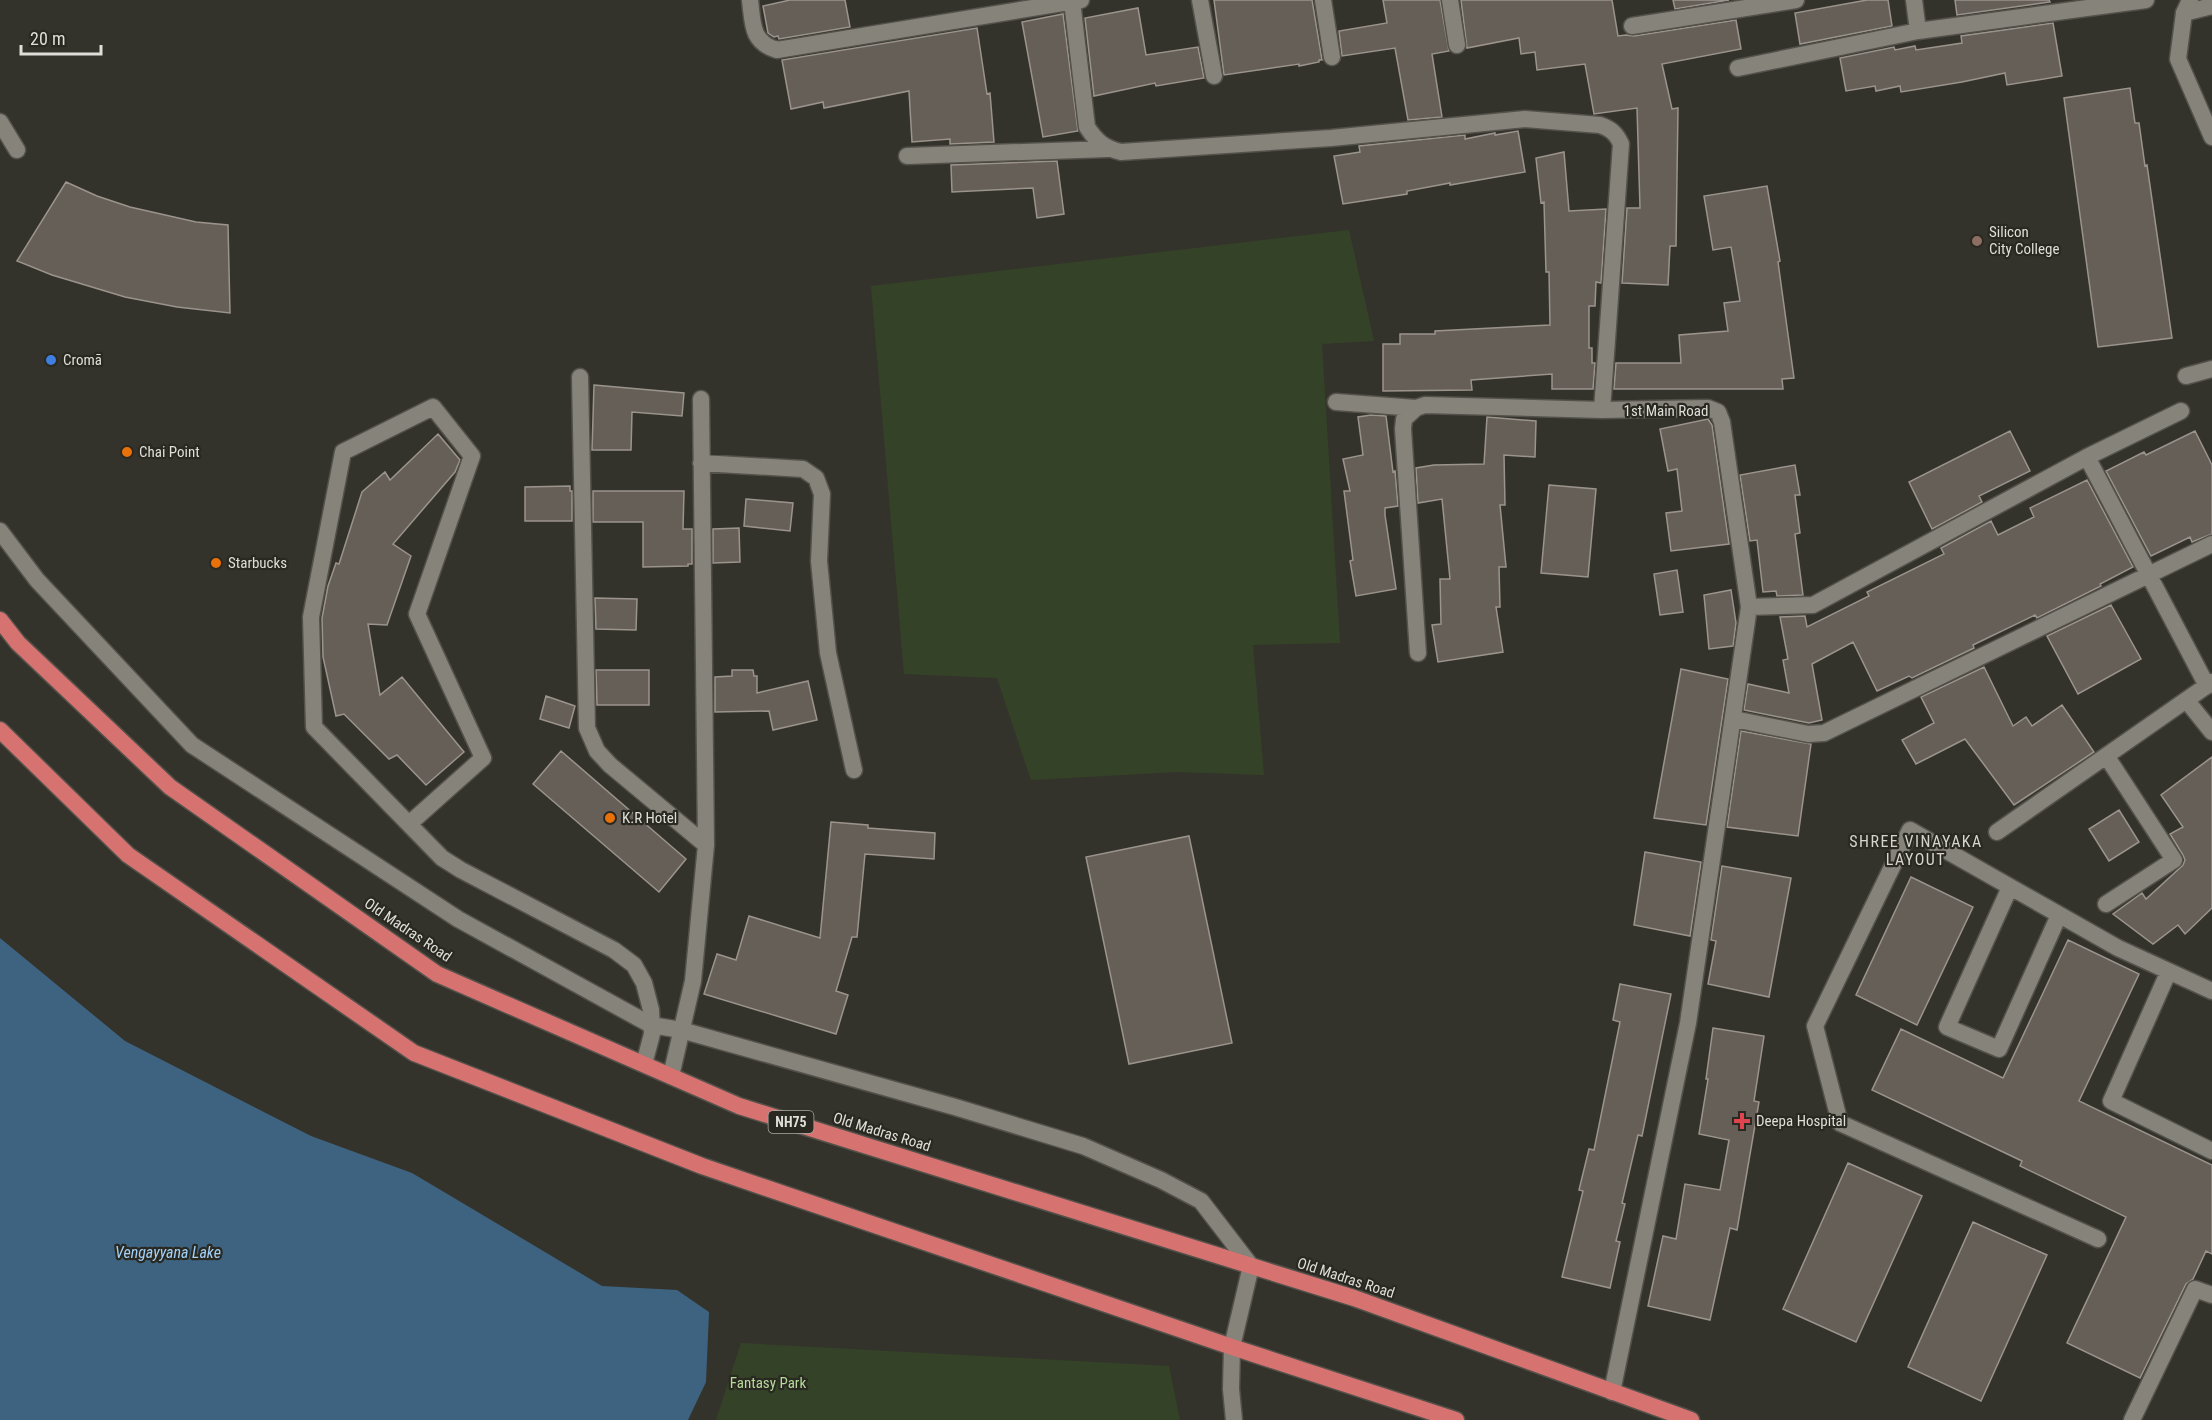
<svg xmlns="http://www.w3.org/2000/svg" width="2212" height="1420" viewBox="0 0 2212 1420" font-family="'Roboto Condensed',sans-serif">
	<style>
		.green { fill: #344328 }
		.water { fill: #3e6381 }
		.building { fill: #655f58; stroke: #9b948d; stroke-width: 1.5 }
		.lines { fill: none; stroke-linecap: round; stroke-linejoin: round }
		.minor-casing { stroke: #53514a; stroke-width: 19 }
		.tertiary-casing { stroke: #53514a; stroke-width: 19 }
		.trunk-casing { stroke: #53514a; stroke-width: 19 }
		.minor { stroke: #85837a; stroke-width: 16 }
		.tertiary { stroke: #85837a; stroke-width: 16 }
		.trunk { stroke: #d67270; stroke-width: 16 }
		.education-dot { fill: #8d6e63; stroke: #2a2921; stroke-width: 2 }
		.shop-dot { fill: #3f7fe0; stroke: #2a2921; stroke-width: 2 }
		.food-dot { fill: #e8710a; stroke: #2a2921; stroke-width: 2 }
		.health-dot { fill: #e0444e; stroke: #2a2921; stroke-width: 2 }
		.labels { text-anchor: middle; stroke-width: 4.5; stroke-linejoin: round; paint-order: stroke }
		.shield { fill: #2a2921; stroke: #a9a8a2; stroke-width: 1.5 }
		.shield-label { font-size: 14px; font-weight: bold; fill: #dfded9 }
		.poi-label { font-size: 15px; fill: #dfded9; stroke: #2a2921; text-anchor: start }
		.street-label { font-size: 15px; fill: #dfded9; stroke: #2a2921 }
		.park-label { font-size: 15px; fill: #b6da9a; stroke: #2a2921 }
		.neighbourhood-label { font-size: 16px; letter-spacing: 1.5px; fill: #d7d5cb; stroke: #2a2921 }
		.water-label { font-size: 16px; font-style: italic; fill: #a1d1f9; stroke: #2a2921 }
	</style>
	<rect width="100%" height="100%" fill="#34332b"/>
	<!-- green -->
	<path class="green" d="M1349,230L1374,341L1322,344L1340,643L1253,645L1264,775L1177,772L1031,780L997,678L904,674L871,286Z
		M741,1343L1169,1366L1180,1420H716Z"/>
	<!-- water -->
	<path class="water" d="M0,938L125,1041L311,1136L412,1173L602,1286L677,1290L709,1312L706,1382L688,1420H0Z"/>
	<!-- building -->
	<path class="building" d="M790,0H845L850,27L779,39L778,36L774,37L768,33L763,6Z
		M1214,0H1312L1322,60H1319V62L1299,66V64L1224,75Z
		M1383,0H1440L1449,51L1432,54L1442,117L1408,120L1395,48L1342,56L1339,31L1387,23Z
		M1461,0H1612L1618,36L1626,35L1634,36L1736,20L1741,49L1662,64L1672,109L1678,108L1676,246H1670L1668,285L1622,283L1627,208H1640L1637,108L1594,114L1585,64L1537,70L1535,52L1521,54L1519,38L1467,48Z
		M1673,0H1729L1675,9Z
		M1867,0H1888L1892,26L1800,44L1795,13Z
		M1955,0H2049L2050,2L1957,15Z
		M1138,8L1146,55L1198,47L1204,78L1156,86L1155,83L1094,96L1085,18Z
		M1063,14L1078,131L1043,137L1022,22Z
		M2053,23L2062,76L2007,85L2005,73L1962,82L1901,92L1900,86L1876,91L1875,86L1846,91L1840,58L1894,47L1895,50L1915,46L1916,50L1962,43L1961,36Z
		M977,28L987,94L990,93L994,142L950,144V139L912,142L909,91L824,108L823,102L791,109L782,60Z
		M2130,88L2135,123H2139L2145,166L2147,165L2172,338L2098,347L2064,98Z
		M1518,131L1525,172L1450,185V183L1407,191V194L1343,204L1334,156L1360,152L1359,146L1465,135V139L1495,133V135Z
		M1564,152L1569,211L1606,209L1601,283L1596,282L1595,306H1589V348H1592V363H1595L1593,389H1552V374L1471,380L1472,390L1383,391V344H1400V334H1435V331L1550,325L1549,272H1546L1544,202L1541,203L1536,158Z
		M1057,161L1064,214L1037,218L1033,188L952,192L951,165Z
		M66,182L97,196L130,207L196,222L228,225L230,313L177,307L125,297L52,275L17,261Z
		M1767,186L1780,261L1778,262L1794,378L1782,379L1783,389H1614L1616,363H1681L1679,335L1728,331L1724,303L1740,301L1731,247L1713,250L1704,196Z
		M594,385L684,393L682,416L632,412L631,450H592Z
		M1371,415L1386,416L1393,472L1395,471L1398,506L1385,508V515L1396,589L1356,596L1350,561L1353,560L1344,491H1350L1343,459L1363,455L1358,417Z
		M1487,417L1536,421L1535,457L1504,455L1505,505H1500L1506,567H1499L1500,607H1496L1503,652L1438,662L1432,625L1441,624L1440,579H1450L1442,499L1418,503L1416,468L1434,465L1484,464Z
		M1708,419L1712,425L1729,544L1671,551L1666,513L1682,511L1677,469L1668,471L1660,429Z
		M2010,431L2030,471L1979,496L1982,502L1932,529L1909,482Z
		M2195,431L2212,465V534L2192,542L2190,537L2151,556L2106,471L2144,452L2146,455Z
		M438,434L460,460L455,472L393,544L411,556L387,625L368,624L380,695L402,677L464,752L426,785L397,755L389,759L344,714L336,716L323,657L322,618L328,586L336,563L339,564L362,492L385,472L390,480Z
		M1795,465L1800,495H1795L1800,533L1795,534L1803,595L1777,596L1776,591L1763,592L1757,540L1750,541L1740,475Z
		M2087,480L2133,567L2100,584L2101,586L2037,618L2035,615L1973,645L1974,648L1912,678L1909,676L1877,691L1853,642L1812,664L1822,720L1809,723L1744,710L1748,684L1789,693L1783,660L1788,659L1780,617L1805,616L1807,627L1869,596L1867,592L1944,554L1941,548L1991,521L1998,535L2034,517L2030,508Z
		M1549,485L1596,489L1588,577L1541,573Z
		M570,486V491H572V521H525V487Z
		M593,491H684L683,529H692V564H688V566L643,567V522H593Z
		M746,499L793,503L790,531L744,526Z
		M739,528L740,562L713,563V529Z
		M1677,570L1683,612L1660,615L1654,574Z
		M1731,590L1736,623L1733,646L1709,649L1704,595Z
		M595,598L637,599L636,630L596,629Z
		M2111,605L2141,659L2078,694L2047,636Z
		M1984,667L2013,726L2026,717L2032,726L2062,705L2094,752L2014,805L1965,739L1916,764L1902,740L1934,723L1921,697Z
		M1681,669L1728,679L1706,825L1654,818Z
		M596,670H649V705H597Z
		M732,670H753L754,676H757V693L808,681L817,720L773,730L769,711L715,712V677L732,676Z
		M546,696L575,706L569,728L540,719Z
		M1741,731L1811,744L1798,836L1727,827Z
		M561,751L686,859L659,892L533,784Z
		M2212,757V908L2185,934L2178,925L2153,944L2113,914L2142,893L2146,899L2183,865L2185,860L2183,855L2170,834L2183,827L2161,795Z
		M2119,810L2139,842L2109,861L2089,829Z
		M831,822L868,825V828L935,833L934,859L865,854L857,937H852L836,991L848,995L836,1034L704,994L717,954L736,960L749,916L820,938Z
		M1189,836L1232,1043L1129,1064L1086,857Z
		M1645,852L1701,862L1690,936L1634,925Z
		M1722,866L1791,878L1769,997L1708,984L1716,941L1711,940Z
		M1911,877L1973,907L1917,1025L1856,995Z
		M2068,940L2139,974L2079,1101L2212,1165V1254L2206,1251L2193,1279L2186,1284L2140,1378L2067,1343L2126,1217L2020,1166L2022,1161L1872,1090L1901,1029L2003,1078Z
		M1620,984L1671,994L1642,1136L1638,1135L1622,1203L1625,1204L1616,1241L1620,1242L1610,1288L1562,1277L1583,1191L1579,1190L1589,1149L1594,1150L1620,1022L1613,1020Z
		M1713,1028L1764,1036L1754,1101L1759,1102L1737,1230L1730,1228L1710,1320L1648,1306L1663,1236L1676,1239L1685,1184L1720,1190L1729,1140L1699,1134L1708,1079H1706Z
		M1848,1163L1922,1196L1856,1342L1783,1309Z
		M1973,1222L2047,1255L1981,1401L1908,1367Z"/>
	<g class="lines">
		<!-- minor casing -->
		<g class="minor-casing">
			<path id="minor" d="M750,0C753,24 751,42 777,50L1081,0
				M1200,0L1214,76
				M1323,0L1332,57
				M1450,0L1457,45
				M1914,0L1918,31
				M1072,1L1087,127C1096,141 1104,148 1121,152L1331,138L1525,119L1600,125C1611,129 1616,133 1621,144L1602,410
				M2184,13L2212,6
				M1632,26L1796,0
				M1738,68L1918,31L2146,0
				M0,122L17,150
				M907,156L1107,149
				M2186,376L2212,369
				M580,377L587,728L597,751L610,765L706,845
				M1336,402L1416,408L1425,405L1602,410L1708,408L1718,412L1722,422L1749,607L1688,1023L1612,1392
				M1416,408L1404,419L1403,429L1418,653
				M2087,457L2207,686
				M701,463L803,469L816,478L822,494L819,561L828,653L854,770
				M1749,607L1813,605L2087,457L2181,411
				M2187,701L2212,732
				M1734,719L1808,734L1824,733L2212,544
				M409,824L483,758L417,614L472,456L433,407L343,452L311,617L314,727L442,858L461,870L614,950L634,965L644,983L651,1010L652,1034L644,1064
				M1997,832L2212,682
				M2010,887L1947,1027L1999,1049L2059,915
				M2106,904L2174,860L2107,757
				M2168,973L2111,1101L2212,1151
				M671,1076L693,981L706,845L701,399
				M2098,1239L1840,1123L1815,1026L1910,830L2118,948L2212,991
				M2132,1420L2195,1289L2212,1295"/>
		</g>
		<!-- tertiary casing -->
		<g class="tertiary-casing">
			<path id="tertiary" d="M2190,0L2184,13L2178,59L2212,137
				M0,531L37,580L192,745L458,919L651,1025L681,1030L955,1107L1083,1146L1161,1180L1201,1201L1251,1266L1232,1347L1231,1389L1234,1420"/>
		</g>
		<!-- trunk casing -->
		<g class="trunk-casing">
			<path id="trunk" d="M0,620L18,643L170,787L437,974L739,1106L1354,1298L1691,1420
				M0,730L128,855L414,1053L702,1166L1232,1347L1456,1420"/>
		</g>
		<!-- minor -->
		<use href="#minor" class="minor"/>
		<!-- tertiary -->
		<use href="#tertiary" class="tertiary"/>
		<!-- trunk -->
		<use href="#trunk" class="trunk"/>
	</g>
	<!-- markers -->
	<circle class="education-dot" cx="1977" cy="241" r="6"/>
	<circle class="shop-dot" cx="51" cy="360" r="6"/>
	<g class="food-dot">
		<circle cx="127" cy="452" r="6"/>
		<circle cx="216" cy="563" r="6"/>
		<circle cx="610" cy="818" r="6"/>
	</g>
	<path class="health-dot" d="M1739 1112h6v6h6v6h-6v6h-6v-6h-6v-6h6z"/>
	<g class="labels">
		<!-- shield labels -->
		<rect class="shield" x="768.5" y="1111" width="45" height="22" rx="4.5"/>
		<g class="shield-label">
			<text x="791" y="1127">NH75</text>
		</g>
		<!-- poi labels -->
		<g class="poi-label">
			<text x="1989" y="237">Silicon<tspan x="1989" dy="17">City College</tspan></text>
			<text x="63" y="365">Cromā</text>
			<text x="139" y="457">Chai Point</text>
			<text x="228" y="568">Starbucks</text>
			<text x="622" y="823">K.R Hotel</text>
			<text x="1756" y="1126">Deepa Hospital</text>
		</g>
		<!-- street labels -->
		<g class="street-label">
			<text x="1666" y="416">1st Main Road</text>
			<text transform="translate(408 930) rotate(34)" y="5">Old Madras Road</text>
			<text transform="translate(882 1132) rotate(17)" y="5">Old Madras Road</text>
			<text transform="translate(1346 1278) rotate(18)" y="5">Old Madras Road</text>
		</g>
		<!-- park labels -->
		<g class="park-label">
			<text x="768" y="1388">Fantasy Park</text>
		</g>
		<!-- neighbourhood labels -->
		<g class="neighbourhood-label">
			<text x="1916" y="847">SHREE VINAYAKA<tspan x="1916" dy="18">LAYOUT</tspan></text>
		</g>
		<!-- water labels -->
		<g class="water-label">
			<text x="168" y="1258">Vengayyana Lake</text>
		</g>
	</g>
	<!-- scale -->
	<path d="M21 45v9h80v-9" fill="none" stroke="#dfded9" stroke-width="3"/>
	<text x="30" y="45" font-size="18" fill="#dfded9" stroke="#2a2921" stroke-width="4.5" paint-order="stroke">20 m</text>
</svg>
